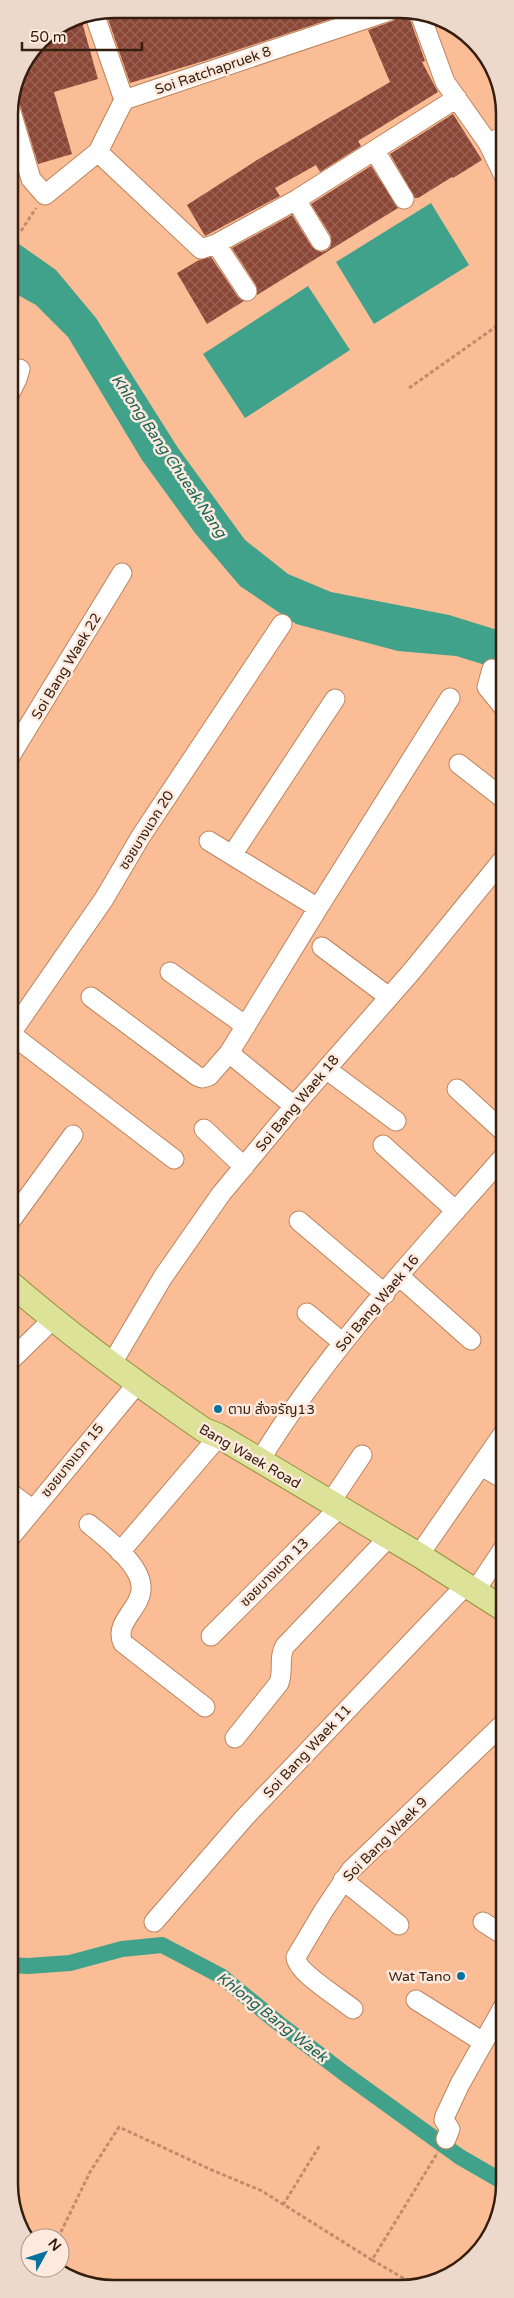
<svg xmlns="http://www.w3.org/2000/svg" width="514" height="2298" viewBox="0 0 514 2298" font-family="'Varela Round','Noto Sans Thai',sans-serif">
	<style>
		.water { fill: #41a28b }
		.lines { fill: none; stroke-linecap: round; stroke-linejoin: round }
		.canal { stroke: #41a28b; stroke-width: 16 }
		.building { fill: url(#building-cross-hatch) }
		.minor-casing { stroke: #bd835c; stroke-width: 21 }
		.major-casing { stroke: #92923c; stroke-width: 26 }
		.path { stroke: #c08d6c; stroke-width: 3; stroke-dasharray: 4 2.5; stroke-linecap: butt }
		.minor { stroke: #fff; stroke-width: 19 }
		.major { stroke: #dce398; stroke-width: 24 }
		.poi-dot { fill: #05729d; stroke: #fde9dd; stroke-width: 2 }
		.labels { text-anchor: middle; stroke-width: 5; stroke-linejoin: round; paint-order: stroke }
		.street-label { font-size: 14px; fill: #351e0e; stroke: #fde9dd }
		.poi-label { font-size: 14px; fill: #351e0e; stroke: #fde9dd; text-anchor: start }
		.water-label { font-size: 15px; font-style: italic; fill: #186353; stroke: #fde9dd }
		.rim { fill: none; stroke: #351e0e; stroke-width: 2.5 }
	</style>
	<defs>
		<pattern id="building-cross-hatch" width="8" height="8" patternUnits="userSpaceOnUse" patternTransform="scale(1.25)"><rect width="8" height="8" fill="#8b4636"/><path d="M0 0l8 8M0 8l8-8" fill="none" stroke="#996456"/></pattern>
	</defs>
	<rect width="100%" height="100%" fill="#fbbd95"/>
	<!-- water -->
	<path class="water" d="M431,203L469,265L374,324L336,262Z
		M9,242L19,244L56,270L96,318L178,448L245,540L288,574L331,592L449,615L504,632L505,671L456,656L398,651L296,624L240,586L195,533L142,460L68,337L36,305L9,290Z
		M308,286L350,350L245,418L203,354Z"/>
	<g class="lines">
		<!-- canal -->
		<path class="canal" d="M10,1965L28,1966L70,1963L122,1949L162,1945L221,1976L277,2022L345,2074L460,2157L505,2183"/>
	</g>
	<!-- building -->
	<path class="building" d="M113,9L354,10L355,11L204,61L130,83L105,10Z
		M400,11H407L425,61L422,62L438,92L358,141L361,146L320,172L316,165L275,188L280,196L205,236L187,205L257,160L390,82L368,30L393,21L398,18Z
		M80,15L98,79L54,92L72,154L38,164L14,85L17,73L40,39L74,17Z
		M453,114L482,160L453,178L452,177L418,198H415L390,154Z
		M371,166L398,208L257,295L256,285L232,248L292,215L312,247L321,252L326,251L331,246V236L311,204Z
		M211,257L238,297L244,301L207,324L177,273L199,260Z"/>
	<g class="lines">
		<!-- minor casing -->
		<g class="minor-casing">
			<path id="minor" d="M419,11L445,82L488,143L504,176
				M94,13L124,100L389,11
				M9,105L31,179L45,195L98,152L124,100
				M488,143L504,136
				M375,151L404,199
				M98,152L201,249L216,244L296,200L457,98
				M296,200L321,241
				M216,244L247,291
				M9,395L17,379L20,369
				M492,669L487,687L505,709
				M9,758L122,573
				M459,764L505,800
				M209,841L318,908
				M232,855L335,699
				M322,947L389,997
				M170,972L246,1026
				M91,997L197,1076L202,1078L209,1076L229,1053
				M11,1034L174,1159
				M9,1036L104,899L141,836L282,624
				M326,1069L396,1121
				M457,1089L505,1133
				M294,1106L229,1053L318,908L450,698
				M204,1129L244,1167
				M383,1145L456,1211
				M299,1221L385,1294
				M9,1223L73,1135
				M399,1276L471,1340
				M307,1313L343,1343
				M9,1362L52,1320
				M111,1365L163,1277L221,1194L294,1106L412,971L505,857
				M260,1460C328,1349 419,1253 505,1155
				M485,1468L505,1480
				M9,1492L32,1509
				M330,1503L362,1455
				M89,1524C105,1537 140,1564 141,1586C143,1608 113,1622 123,1643L205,1707
				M9,1539L137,1384
				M120,1552L219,1436
				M419,1555L505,1431
				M475,1591L505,1546
				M211,1636L339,1508
				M235,1738L279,1683C284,1670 278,1658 285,1646L388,1538
				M343,1880L399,1925
				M154,1922L245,1817L466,1585
				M483,1922L505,1936
				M416,2000L483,2042
				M353,2009C341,1999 296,1972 296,1957L324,1910L351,1870L505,1722
				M446,2139L450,2129L444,2120L445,2116L460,2084L505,2004"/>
		</g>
		<!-- major casing -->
		<g class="major-casing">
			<path id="major" d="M9,1282C71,1336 137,1384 204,1430L219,1436L419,1555L505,1610"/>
		</g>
		<!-- path -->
		<path class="path" d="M21,231L36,208
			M409,388L504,321
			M496,514L504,508
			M283,2205L320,2145
			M58,2238L90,2172L119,2127L214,2171L262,2191L372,2260L438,2152
			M372,2260L419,2287
			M401,2288L406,2279"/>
		<!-- minor -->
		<use href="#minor" class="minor"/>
		<!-- major -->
		<use href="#major" class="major"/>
	</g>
	<!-- markers -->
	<g class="poi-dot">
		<circle cx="218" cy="1409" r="5"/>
		<circle cx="461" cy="1976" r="5"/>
	</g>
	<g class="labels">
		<!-- street labels -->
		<g class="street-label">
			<text transform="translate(213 70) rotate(-19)" y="5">Soi Ratchapruek 8</text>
			<text transform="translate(66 666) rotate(-59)" y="5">Soi Bang Waek 22</text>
			<text transform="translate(146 830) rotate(-58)" y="5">ซอยบางแวก 20</text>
			<text transform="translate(297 1103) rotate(-50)" y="5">Soi Bang Waek 18</text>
			<text transform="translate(377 1303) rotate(-50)" y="5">Soi Bang Waek 16</text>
			<text transform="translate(250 1456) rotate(30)" y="5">Bang Waek Road</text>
			<text transform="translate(72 1460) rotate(-51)" y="5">ซอยบางแวก 15</text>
			<text transform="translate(274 1572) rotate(-45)" y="5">ซอยบางแวก 13</text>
			<text transform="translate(307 1751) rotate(-47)" y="5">Soi Bang Waek 11</text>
			<text transform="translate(385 1839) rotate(-45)" y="5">Soi Bang Waek 9</text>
		</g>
		<!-- poi labels -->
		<g class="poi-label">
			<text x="228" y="1414">ตาม สั่งจรัญ13</text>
			<text x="451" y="1981" text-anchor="end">Wat Tano</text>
		</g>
		<!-- water labels -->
		<g class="water-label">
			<text transform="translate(169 456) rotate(56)" y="5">Khlong Bang Chueak Nang</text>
			<text transform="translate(272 2017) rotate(38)" y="5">Khlong Bang Waek</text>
		</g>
	</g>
	<!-- crop -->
	<path d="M0 0H514V2298H0ZM114 18H400A96 96 0 0 1 496 114V2184A96 96 0 0 1 400 2280H114A96 96 0 0 1 18 2184V114A96 96 0 0 1 114 18Z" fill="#edd9cc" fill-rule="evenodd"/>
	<path class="rim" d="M114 18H400A96 96 0 0 1 496 114V2184A96 96 0 0 1 400 2280H114A96 96 0 0 1 18 2184V114A96 96 0 0 1 114 18Z"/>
	<!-- north arrow -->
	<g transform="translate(45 2253) rotate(50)"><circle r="24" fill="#fde9dd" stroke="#ad988a"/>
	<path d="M0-4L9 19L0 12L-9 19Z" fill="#05729d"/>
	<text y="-8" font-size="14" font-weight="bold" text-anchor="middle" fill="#351e0e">N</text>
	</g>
	<!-- scale -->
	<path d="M22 42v8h120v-8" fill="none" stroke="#351e0e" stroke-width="2.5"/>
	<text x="30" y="42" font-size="15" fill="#351e0e" stroke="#fde9dd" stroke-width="4" paint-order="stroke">50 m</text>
</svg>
